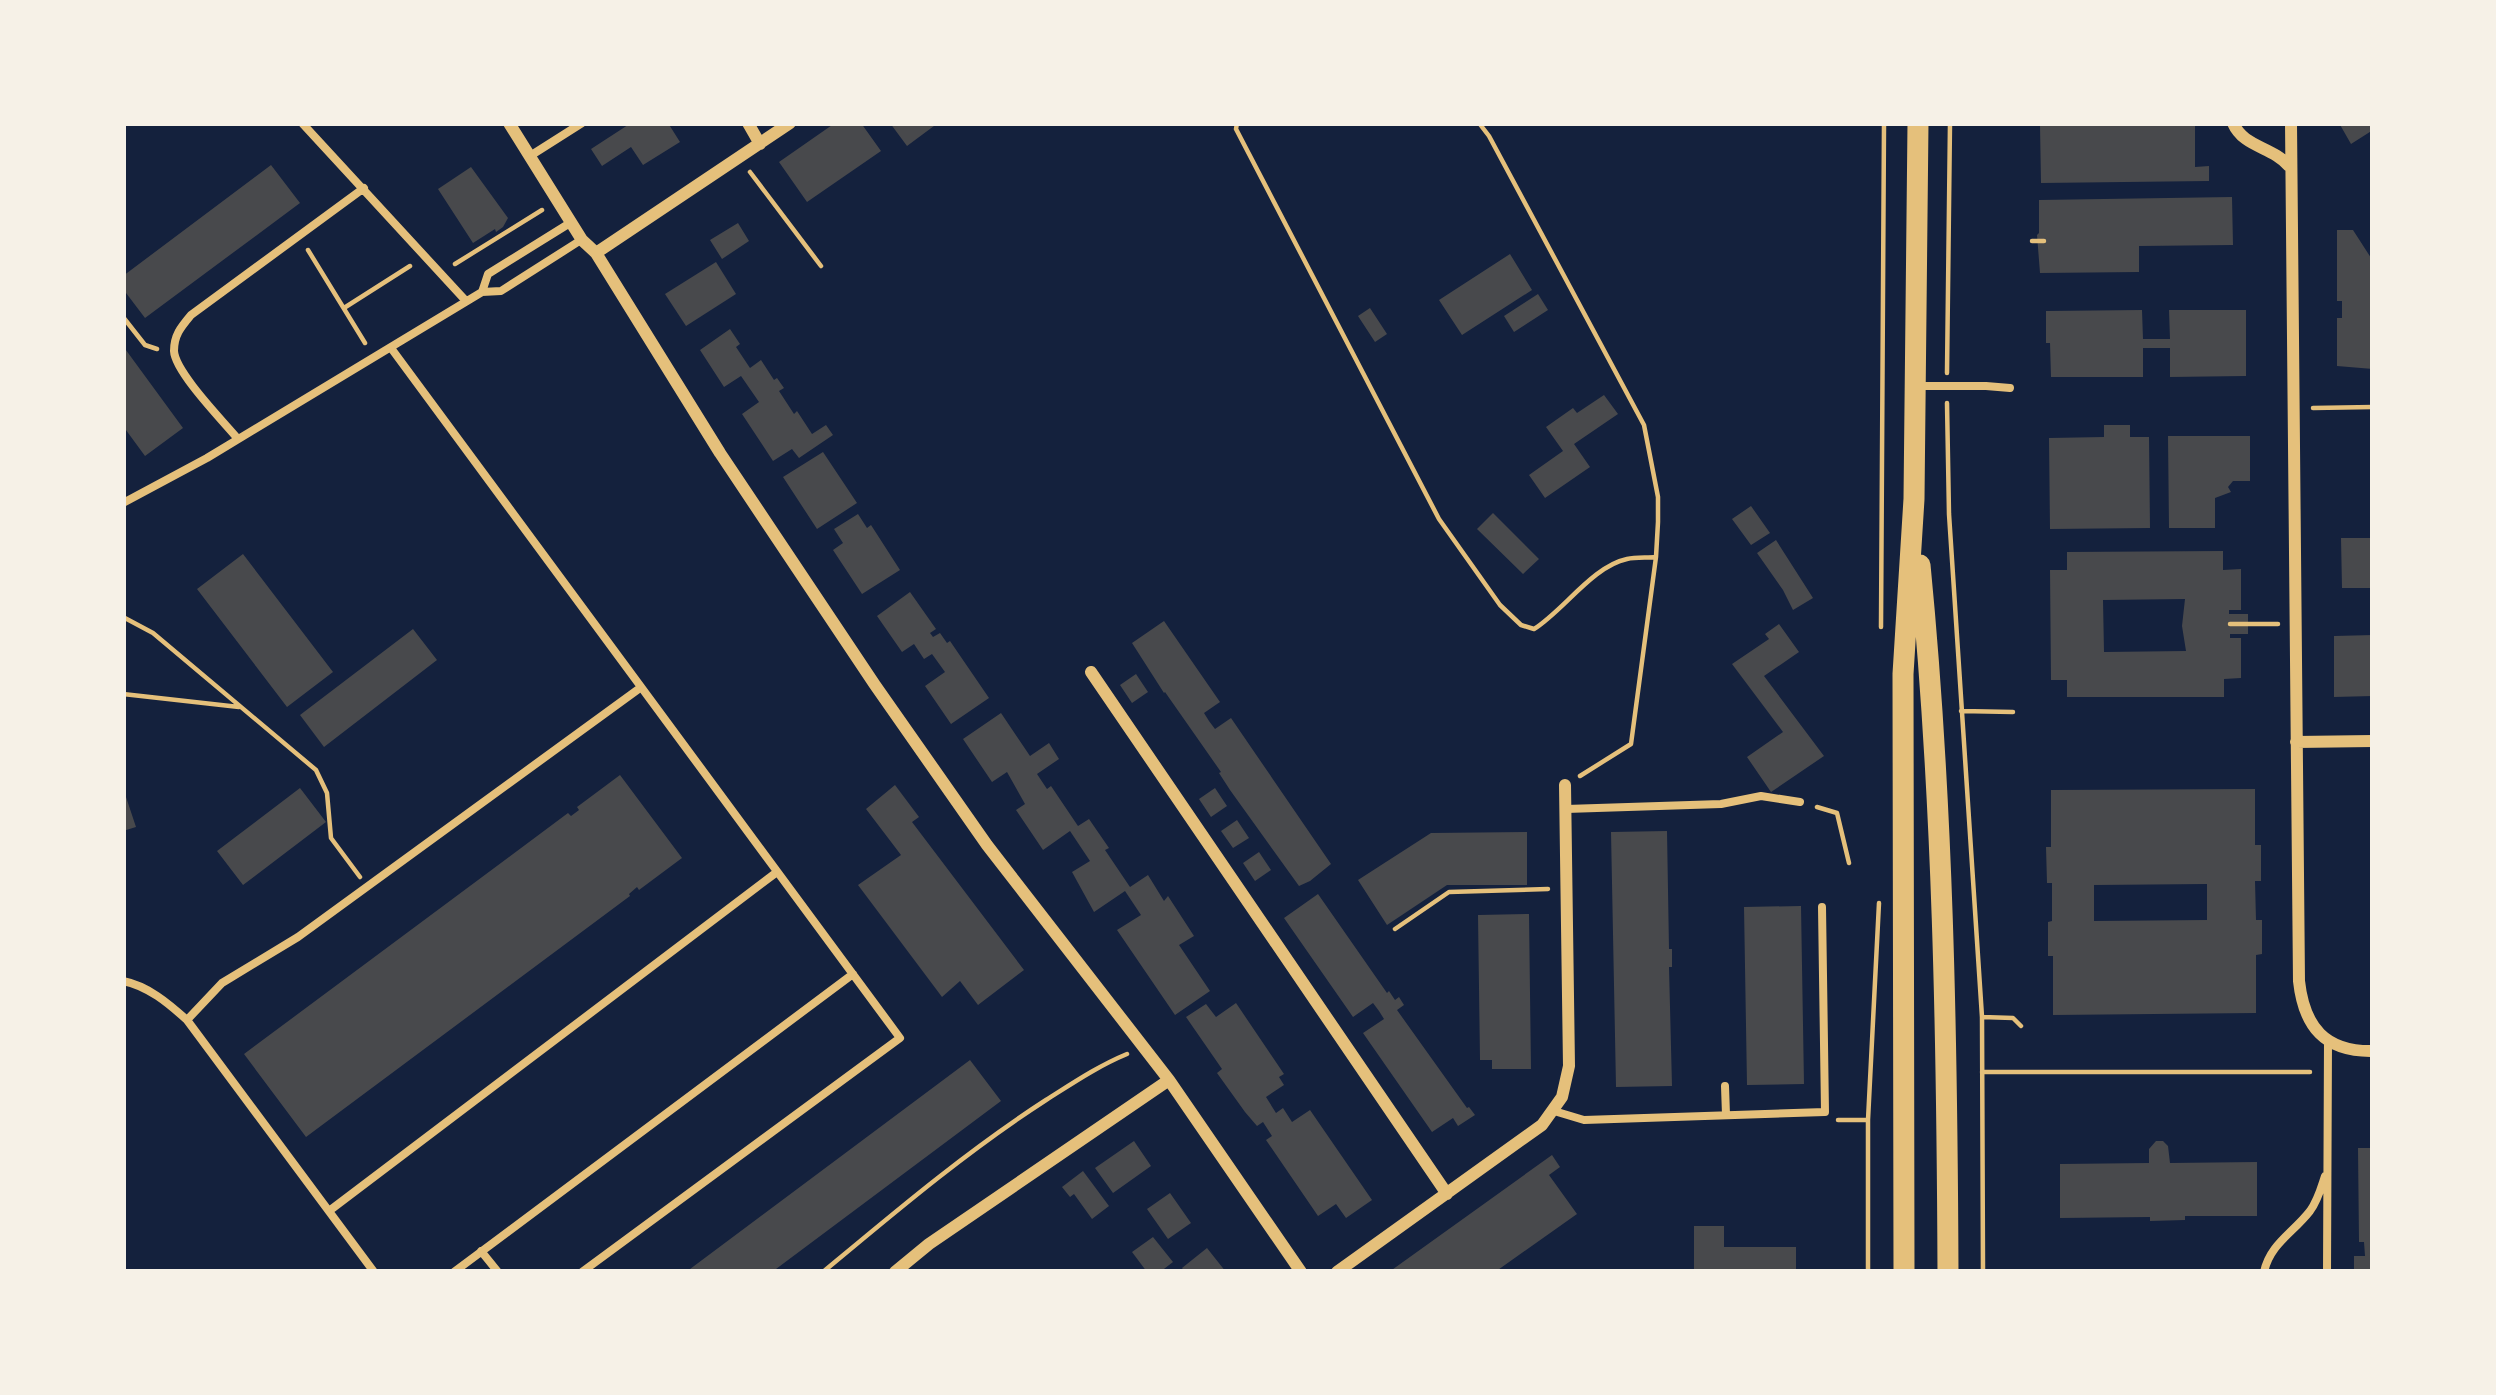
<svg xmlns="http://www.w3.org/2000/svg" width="2496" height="1395" viewBox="0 0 2496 1395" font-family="Helvetica,sans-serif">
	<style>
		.building { fill: #48494c; fill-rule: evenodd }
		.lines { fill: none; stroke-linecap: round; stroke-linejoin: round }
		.path { stroke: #e5c07b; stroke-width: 4.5 }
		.service { stroke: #e5c07b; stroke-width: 8 }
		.minor { stroke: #e5c07b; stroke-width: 12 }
		.primary { stroke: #e5c07b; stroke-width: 21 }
	</style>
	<rect width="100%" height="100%" fill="#14213d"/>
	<!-- building -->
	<path class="building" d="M631,123H668L680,142L643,165L631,147L602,166L591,149Z
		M835,123H861L881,151L807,202L779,162Z
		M890,123H938L907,146Z
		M2148,123H2195V167L2209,166V181L2041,183L2040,126Z
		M2339,123H2373V130L2351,144Z
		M271,165L300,203L145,318L123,289V276Z
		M471,167L508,218L503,227L496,232L495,229L473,243L438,189Z
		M2232,197L2233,245L2139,246V272L2040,273L2037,235L2039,233V200Z
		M738,223L749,241L722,259L710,240Z
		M2337,230H2353L2373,261V369L2337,366V318H2342V301H2337Z
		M1510,254L1532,290L1462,335L1439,300Z
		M716,262L736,294L686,326L665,294Z
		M1538,294L1548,310L1514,332L1504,316Z
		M1370,308L1387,334L1375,342L1358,316Z
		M2142,310L2143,339H2170L2169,310H2246V376L2170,377V348H2143V377H2051L2050,343H2046V311Z
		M730,329L740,344L736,347L750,368L761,360L774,380L777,378L784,388L779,391L794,414L797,411L812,434L826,425L833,435L799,458L792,449L773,461L742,414L759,402L741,376L724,387L700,350Z
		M123,346L183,428L145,456L123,426Z
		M1604,395L1618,414L1574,444L1590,467L1545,498L1529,475L1563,451L1546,427L1573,408L1577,413Z
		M2104,425H2130V437H2149L2150,528L2050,529L2049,438L2104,437Z
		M2168,436H2250V481H2233L2228,487L2231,492L2215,498V528H2169Z
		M823,452L857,503L817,529L783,477Z
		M1751,506L1770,533L1751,545L1732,519Z
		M1493,513L1539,559L1523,574L1477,529Z
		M858,514L867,528L871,525L900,570L862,594L833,550L843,543L834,529Z
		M2341,538H2373V588H2342Z
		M1776,540L1813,598L1793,610L1783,590L1757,553Z
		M2223,551V570L2241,569V610H2229V614H2248V634H2230V638H2241V678L2224,679V697H2067V680H2051L2050,570H2067V552ZM2185,599L2182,626L2186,651L2104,652L2103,600Z
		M243,554L333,672L287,707L197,589Z
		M910,592L936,629L930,633L933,637L940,633L947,643L950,641L989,698L951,724L925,686L945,672L932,654L924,659L914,644L902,652L877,616Z
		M1164,621L1220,702L1204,713L1209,721L1215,729L1231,718L1331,864L1310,881L1299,886L1230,790L1219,773L1221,772L1165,692L1164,693L1132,643Z
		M1779,624L1799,652L1764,676L1824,756L1771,792L1747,757L1783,732L1732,664L1769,639L1765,634Z
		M413,629L437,660L324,747L300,715Z
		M2373,635V696L2334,697V636Z
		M1136,674L1148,692L1132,703L1120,685Z
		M1001,713L1030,756L1049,743L1059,759L1037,774L1047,789L1051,786L1078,826L1089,819L1109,848L1105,850L1130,887L1148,875L1164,901L1168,896L1194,936L1179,945L1210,991L1175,1015L1117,930L1141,915L1125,891L1094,912L1072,872L1090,861L1070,831L1043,850L1016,810L1025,804L1007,772L992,782L963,739Z
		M620,775L682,858L639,890L637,887L629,894L630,896L306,1137L244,1054L568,813L571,816L579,810L577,807Z
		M895,785L919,817L912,822L1024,970L978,1005L960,981L942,997L858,885L901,855L866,809Z
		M123,788L136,827L123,831Z
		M300,788L326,822L243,885L217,851Z
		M1215,788L1227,806L1211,817L1199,799Z
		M2255,789V845H2261V881H2255L2256,920H2262V954L2256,955V1013L2053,1015V956H2048V922L2052,921V883H2047L2046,847H2051V790ZM2207,884V920L2094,921V885Z
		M1237,820L1249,838L1233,848L1221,831Z
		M1667,831L1669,949H1672V967H1669L1672,1086L1616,1087L1611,832Z
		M1527,832V885H1447L1387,925L1358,880L1431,833Z
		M1259,852L1271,870L1255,881L1243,863Z
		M1318,894L1387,993L1389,991L1395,1000L1399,997L1404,1005L1397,1010L1467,1108L1469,1107L1475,1115L1458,1126L1453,1118L1432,1132L1363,1033L1384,1019L1379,1011L1373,1003L1353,1017L1284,918Z
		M1801,906L1804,1084L1747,1085L1744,907Z
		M1529,914L1531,1069H1492V1060H1480L1478,915Z
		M1236,1003L1284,1074L1279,1077L1284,1085L1266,1097L1276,1113L1283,1108L1292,1122L1310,1110L1372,1200L1346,1218L1336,1204L1318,1216L1266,1140L1272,1136L1263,1122L1257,1126L1245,1112L1217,1073L1222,1069L1186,1017L1206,1004L1216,1017Z
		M970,1060L1001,1101L772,1272H686Z
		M1134,1141L1151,1166L1113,1193L1095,1168Z
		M2156,1141H2163L2168,1146L2170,1163L2257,1162V1216H2185V1220L2150,1221V1217L2060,1218V1164L2149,1163V1149Z
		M2358,1148H2373V1272H2354V1256H2365L2364,1242H2359Z
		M1552,1155L1560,1167L1549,1175L1577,1214L1495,1272H1389Z
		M1083,1171L1109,1206L1092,1219L1074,1194L1070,1197L1062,1187Z
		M1170,1193L1191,1223L1168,1239L1147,1209Z
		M1694,1226H1724V1247H1796V1272H1694Z
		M1153,1237L1173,1262L1160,1272H1147L1132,1252Z
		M1207,1248L1226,1272H1185L1182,1268Z"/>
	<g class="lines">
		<!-- path -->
		<path class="path" d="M1237,123L1236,129L1439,519L1500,605L1521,625L1534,629C1563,611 1593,566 1627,559C1636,557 1647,558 1656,557
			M1479,123L1489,136L1644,425L1658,497V522L1656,557L1631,744L1580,776
			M750,172L821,266
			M2032,241H2044
			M308,250L365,343
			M455,264L542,210
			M344,308L410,266
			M123,317L145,345L157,349
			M1947,373L1950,123
			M1947,403L1949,514L1982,1017L1983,1272
			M2313,408L2373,407
			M123,617L153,633L316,770L327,793L331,838L360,877
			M2230,624H2278
			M1881,627L1884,123
			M123,694L239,707
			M1961,711L2013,712
			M1817,807L1837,813L1849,863
			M1395,929L1449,892L1548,889
			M1982,1017L2013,1018L2021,1026
			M1982,1072H2310
			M1838,1120H1868
			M823,1272C895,1212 967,1151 1046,1100C1073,1083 1098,1066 1127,1054
			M1868,1272V1120L1879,903"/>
		<!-- service -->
		<path class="service" d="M302,123L466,301
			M530,156L582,123
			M482,292L488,274L570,223
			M391,348L900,1038L582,1272
			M1916,386H1986L2010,388
			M238,439C223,421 175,372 174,351C174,335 181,327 191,315L364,188
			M123,503L207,458L482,292L501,291L581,240
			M1566,809L1721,804L1761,796L1800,802
			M123,981C148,986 168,1003 187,1020L374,1272
			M187,1020L222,983L298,937L640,688
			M1725,1086L1726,1115
			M1554,1111L1584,1120L1825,1112L1822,907
			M329,1211L777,872
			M481,1251L498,1272
			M454,1272L853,974
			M2264,1272C2270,1244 2293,1233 2310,1211C2318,1200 2321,1188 2325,1176
			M2327,1272L2328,1041"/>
		<!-- minor -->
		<path class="minor" d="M509,123L582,240L596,253L720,453L875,685L987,845L1169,1080L1301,1272
			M748,123L760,144
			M2233,123C2244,148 2272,146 2289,166
			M2291,123L2299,981C2304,1027 2325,1052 2373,1051
			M596,253L790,123
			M1091,672L1447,1194
			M2296,742L2373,741
			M895,1272L929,1244L1169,1080
			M1337,1272L1542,1125L1562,1097L1569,1066L1565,785"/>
		<!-- primary -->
		<path class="primary" d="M1920,565C1943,800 1947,1036 1948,1272
			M1904,1272L1903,674L1914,499L1918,123"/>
	</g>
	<!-- border -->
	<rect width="2496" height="1395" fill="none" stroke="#f6f1e7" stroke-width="252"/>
</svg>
